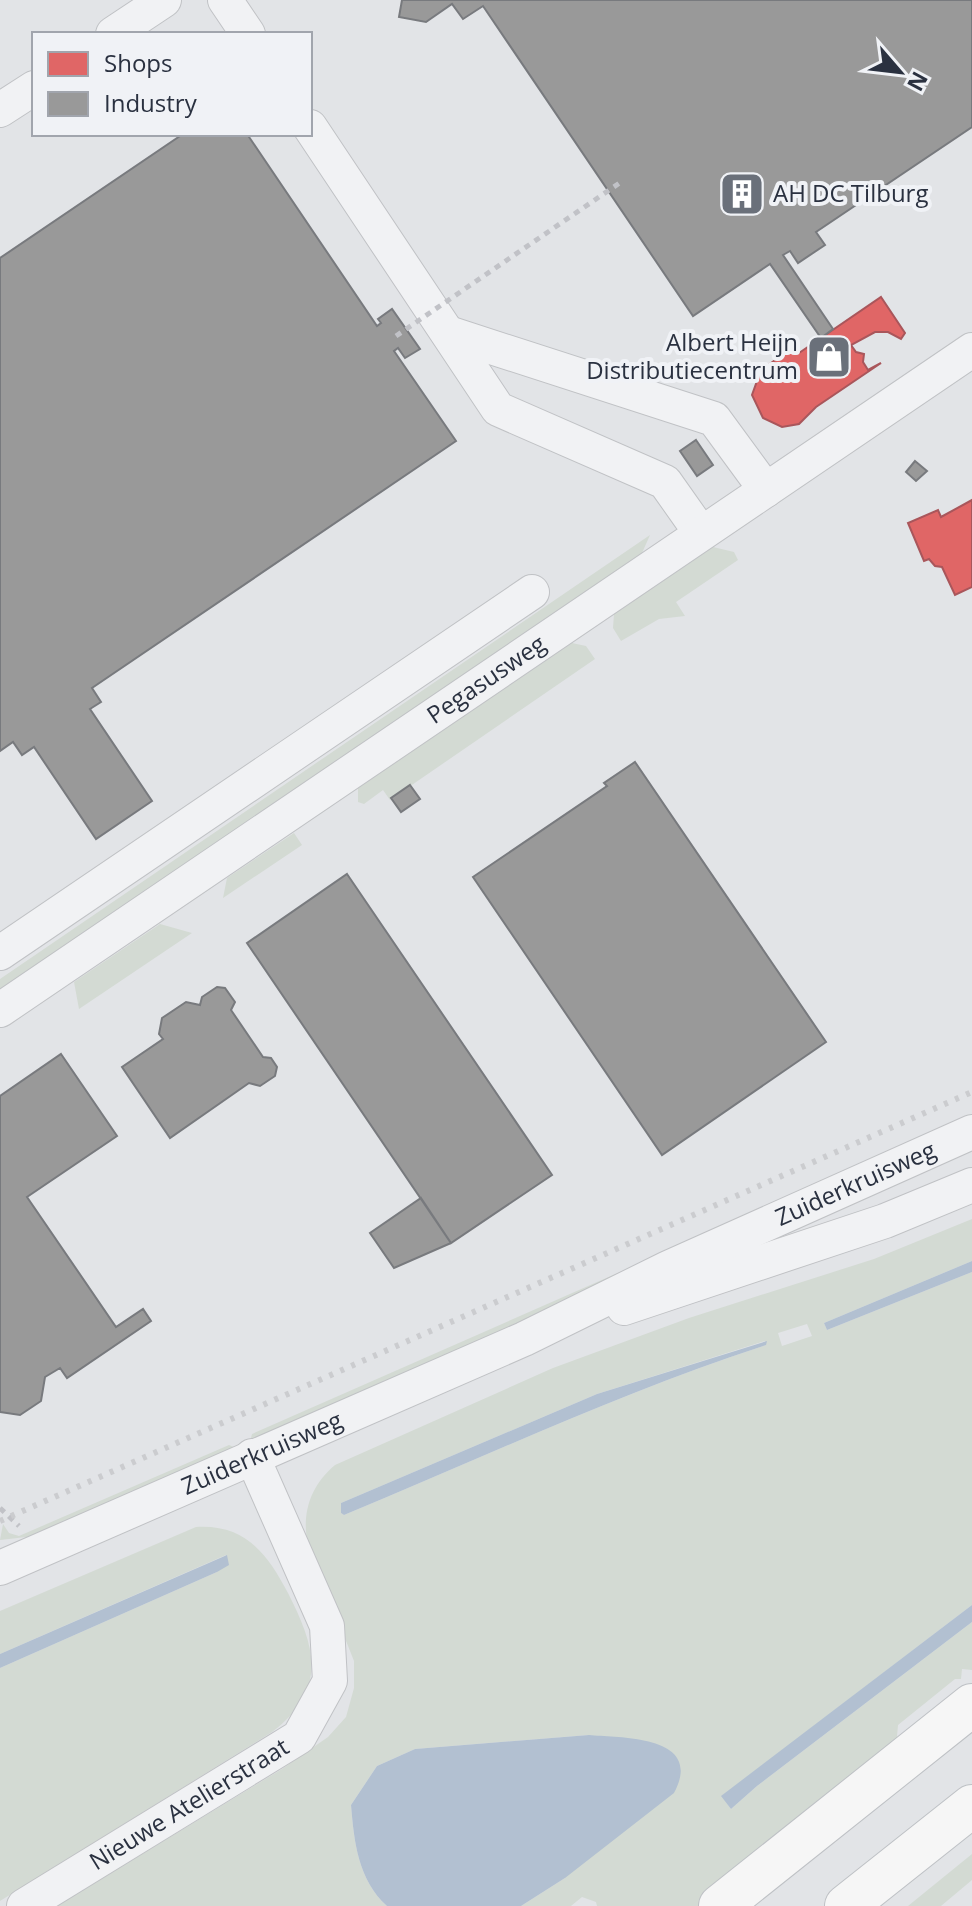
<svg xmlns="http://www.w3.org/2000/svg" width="972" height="1906" viewBox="0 0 972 1906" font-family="'Open Sans',sans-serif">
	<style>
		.green { fill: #d3dad3; fill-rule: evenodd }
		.water { fill: #b2c0d1 }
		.shops { fill: #e06666; stroke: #a9565b; stroke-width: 2 }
		.industry { fill: #999; stroke: #787a7e; stroke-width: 2 }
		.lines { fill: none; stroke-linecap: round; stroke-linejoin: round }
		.minor-casing { stroke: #c0c2c5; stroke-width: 36 }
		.major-casing { stroke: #bec1c5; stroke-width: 44 }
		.path { stroke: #c1c2c7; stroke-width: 5; stroke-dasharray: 6 6; stroke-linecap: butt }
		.minor { stroke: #f1f2f4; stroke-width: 34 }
		.major { stroke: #f6f6f6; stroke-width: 42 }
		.rail { stroke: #cbcccf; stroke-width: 6; stroke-dasharray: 4 8; stroke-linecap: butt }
		.path-bridge { stroke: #c1c2c7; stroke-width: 5; stroke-dasharray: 6 6; stroke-linecap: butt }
		.labels { text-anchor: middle; stroke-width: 8; stroke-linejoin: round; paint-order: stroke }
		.poi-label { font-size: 24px; fill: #2a3140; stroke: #f0f2f6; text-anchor: start }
		.street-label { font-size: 24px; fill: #2a3140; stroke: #f0f2f6 }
	</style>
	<rect width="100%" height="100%" fill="#e2e4e7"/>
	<!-- green -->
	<path class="green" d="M650,535L642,553L0,990V979Z
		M713,547L734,552L738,560L676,602L685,616L659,619L621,641L613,628L614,614Z
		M572,643L586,646L595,659L390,800L383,790L364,804L358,802V788Z
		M294,833L302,845L223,898L227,878Z
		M160,924L192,933L79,1009L74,982Z
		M972,1117V1123L250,1442L252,1434Z
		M972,1219V1261L824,1323L827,1330L972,1272V1605L722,1796L731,1809L757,1786L972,1622V1670L962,1669L961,1679H955L898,1725L896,1748L698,1906H597L596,1902L582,1897L571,1906H521L565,1878L589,1735L415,1749L377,1766L351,1805C354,1841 358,1880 387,1906H57L282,1769L328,1737L346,1717L354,1688V1661L308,1545C301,1513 311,1485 335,1465L553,1368L689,1318L874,1259ZM807,1324L812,1336L782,1346L778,1333ZM765,1341L766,1345C621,1392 485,1457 344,1515L341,1513V1503L597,1394Z
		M229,1445L236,1448L35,1536L0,1540L3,1524L9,1533L19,1536Z
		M196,1527C245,1524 267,1553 288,1593C316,1648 328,1689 272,1732L0,1901V1668L217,1572L226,1555L0,1654V1611Z
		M972,1854V1880L941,1906H908Z"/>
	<!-- water -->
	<path class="water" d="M972,1261V1272L827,1330L824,1323Z
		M767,1341L766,1345C621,1392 485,1457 344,1515L341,1513V1503L597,1394Z
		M227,1555L229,1565L217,1572L0,1668V1654Z
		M972,1605V1622L757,1786L731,1809L721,1796Z
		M589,1735C621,1738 705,1735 674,1793L565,1878L521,1906H387C358,1880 354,1841 351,1805L377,1766L415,1749Z"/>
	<!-- shops -->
	<path class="shops" d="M881,297L905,333L901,339L888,332H875L851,345L856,352L864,354L863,362L868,370L881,363L816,407L799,424L782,427L763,418L752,395L761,370L794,347L799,353Z
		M972,500V587L955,595L942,567L935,566L929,559L924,561L908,523L938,510L941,517Z"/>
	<!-- industry -->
	<path class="industry" d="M402,0H972V127L816,232L825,245L798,263L790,251L783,255L833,329L821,338L770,264L693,316L483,6L463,19L452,4L426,22L399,17Z
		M183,134H247L377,326L381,323L378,319L392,309L420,349L405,358L398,348L394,351L456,441L92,688L101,702L90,709L152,801L96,839L34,747L22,755L13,742L0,751V258Z
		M696,440L713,465L697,476L680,451Z
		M915,461L927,471L916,481L906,472Z
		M635,762L826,1042L662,1155L473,877L607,786L604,783Z
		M410,785L420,799L401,812L391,798Z
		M347,874L552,1175L451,1243L247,943Z
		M217,987L225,988L235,1002L231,1010L263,1057L271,1058L277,1067L275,1076L260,1086L249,1083L170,1138L122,1067L163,1039L159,1034L162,1018L186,1002L200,1005L202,997Z
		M61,1054L117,1136L27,1197L116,1327L143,1309L151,1321L67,1378L60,1368L45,1377L41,1401L20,1415L0,1412V1096Z
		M421,1198L451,1243L394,1268L370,1233Z"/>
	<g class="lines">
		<!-- minor casing -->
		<g class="minor-casing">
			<g id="minor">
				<path d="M225,0L248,34"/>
				<path d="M113,34L164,0"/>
				<path d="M0,110L34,88"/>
				<path d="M310,127L498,409L665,482L701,533"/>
				<path d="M448,333L714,419L766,490"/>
				<path d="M0,953L532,592"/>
				<path id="s1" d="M0,1010L972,350"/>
				<path d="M624,1308L885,1221L972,1185"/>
				<path id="s2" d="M0,1568L524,1339L668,1268L972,1132"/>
				<path id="s3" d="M24,1906L299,1737L330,1681L327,1626L252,1456"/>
			</g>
		</g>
		<!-- major casing -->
		<g class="major-casing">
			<path id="major" d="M720,1906L972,1705
				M846,1906L972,1806"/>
		</g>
		<!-- path -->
		<path class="path" d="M0,1508L19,1526"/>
		<!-- minor -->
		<use href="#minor" class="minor"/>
		<!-- major -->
		<use href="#major" class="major"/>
		<!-- rail -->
		<path class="rail" d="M0,1521L972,1092"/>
		<!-- path-bridge -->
		<path class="path-bridge" d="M396,336L621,182"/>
	</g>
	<!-- icons -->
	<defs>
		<g id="building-square" transform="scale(2.3)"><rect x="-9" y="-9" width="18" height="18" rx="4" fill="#6a707a" stroke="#f0f2f6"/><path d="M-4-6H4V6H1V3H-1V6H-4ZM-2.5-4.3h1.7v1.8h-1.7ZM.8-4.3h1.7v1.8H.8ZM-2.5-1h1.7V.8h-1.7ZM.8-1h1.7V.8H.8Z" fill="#fff"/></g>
		<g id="shop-square" transform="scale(2.3)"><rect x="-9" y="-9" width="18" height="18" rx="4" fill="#6a707a" stroke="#f0f2f6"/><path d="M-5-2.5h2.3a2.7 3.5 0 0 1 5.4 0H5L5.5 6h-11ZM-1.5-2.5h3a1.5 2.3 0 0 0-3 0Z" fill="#fff"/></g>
	</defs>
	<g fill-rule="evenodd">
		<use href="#building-square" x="742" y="194"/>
		<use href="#shop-square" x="829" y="357"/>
	</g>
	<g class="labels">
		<!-- poi labels -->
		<g class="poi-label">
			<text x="773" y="202">AH DC Tilburg</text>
			<text x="798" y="351" text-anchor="end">Albert Heijn<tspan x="798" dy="28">Distributiecentrum</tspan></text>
		</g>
		<!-- street labels -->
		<g class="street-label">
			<text dy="8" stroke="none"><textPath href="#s1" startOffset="588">Pegasusweg</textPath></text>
			<text dy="8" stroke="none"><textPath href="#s2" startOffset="938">Zuiderkruisweg</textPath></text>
			<text dy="8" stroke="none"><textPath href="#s2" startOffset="286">Zuiderkruisweg</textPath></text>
			<text dy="8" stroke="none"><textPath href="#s3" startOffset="194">Nieuwe Atelierstraat</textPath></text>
		</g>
	</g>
	<!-- legend -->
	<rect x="32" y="32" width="280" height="104" fill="#f0f2f6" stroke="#a1a5ad" stroke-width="2"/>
	<rect x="48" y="52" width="40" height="24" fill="#e06666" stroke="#a1a5ad" stroke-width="2"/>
	<text x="104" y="72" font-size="24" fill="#2a3140">Shops</text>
	<rect x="48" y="92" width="40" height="24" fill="#999999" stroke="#a1a5ad" stroke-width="2"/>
	<text x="104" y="112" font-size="24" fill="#2a3140">Industry</text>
	<!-- north arrow -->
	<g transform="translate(900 72) rotate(118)" stroke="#f0f2f6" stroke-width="6" paint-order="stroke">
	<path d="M0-6L14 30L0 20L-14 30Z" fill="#2a3140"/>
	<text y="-12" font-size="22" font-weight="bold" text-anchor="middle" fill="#2a3140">N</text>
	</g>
</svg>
